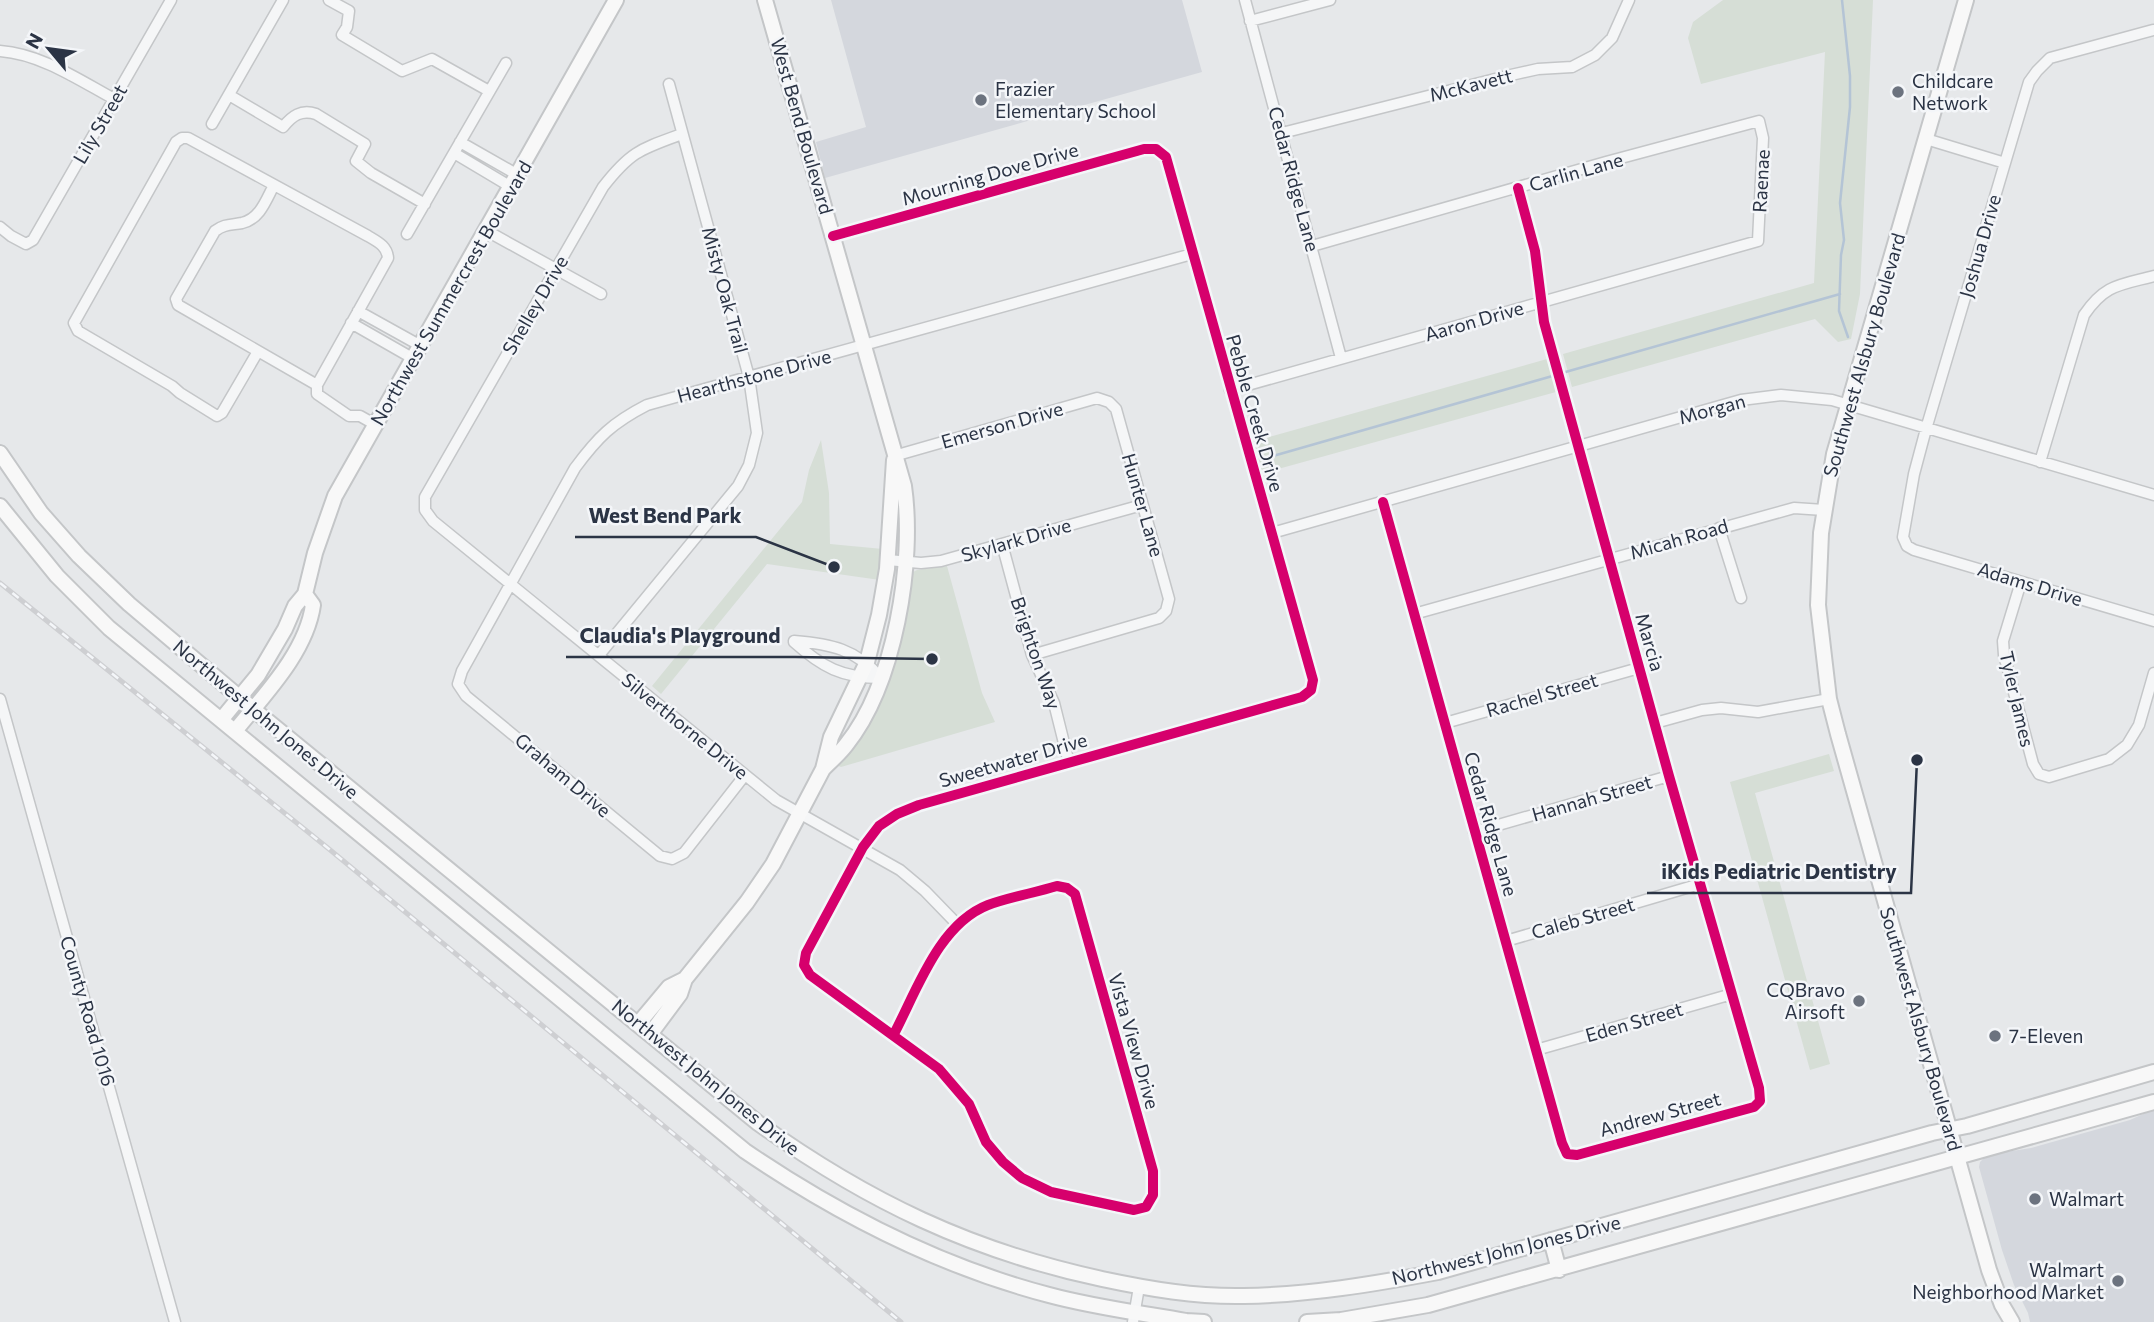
<svg xmlns="http://www.w3.org/2000/svg" width="2154" height="1322" viewBox="0 0 2154 1322" font-family="Commissioner,sans-serif">
	<style>
		.built { fill: #d4d7dd }
		.green { fill: #d6ded6 }
		.lines { fill: none; stroke-linecap: round; stroke-linejoin: round }
		.stream { stroke: #b4c4d5; stroke-width: 2.5 }
		.street-casing { stroke: #c4c6c8; stroke-width: 13 }
		.secondary-casing { stroke: #c4c6c8; stroke-width: 18 }
		.street { stroke: #f5f6f7; stroke-width: 10 }
		.secondary { stroke: #f8f8f8; stroke-width: 14 }
		.rail-casing { stroke: #cecfd2; stroke-width: 5 }
		.rail { stroke: #f4f6f9; stroke-width: 2.5; stroke-dasharray: 8; stroke-linecap: butt }
		.cycleway-casing { stroke: #f4f6f9; stroke-width: 15 }
		.cycleway { stroke: #d6006c; stroke-width: 10 }
		.poi-dot { fill: #6c737f; stroke: #f4f6f9; stroke-width: 2.5 }
		.labels { text-anchor: middle; stroke-width: 5; stroke-linejoin: round; paint-order: stroke }
		.poi-label { font-size: 19px; fill: #2b3445; stroke: #f4f6f9; text-anchor: start }
		.street-label { font-size: 19px; fill: #2b3445; stroke: #f4f6f9 }
		.leader { fill: none; stroke: #2b3445; stroke-width: 2.5 }
		.callout-dot { fill: #2b3445; stroke: #f4f6f9; stroke-width: 2.5 }
		.callout-label { font-size: 21px; text-anchor: middle; font-weight: bold; fill: #2b3445; stroke: #f4f6f9; stroke-width: 5; stroke-linejoin: round; paint-order: stroke }
	</style>
	<rect width="100%" height="100%" fill="#e6e8ea"/>
	<!-- built -->
	<path class="built" d="M831,0H1182L1202,72L825,178L816,142L866,127Z
		M2154,1109V1322H2030L2028,1313L2014,1285L2002,1250L1979,1167L1980,1162L1987,1155L2031,1148L2130,1120Z"/>
	<!-- green -->
	<path class="green" d="M1723,0H1873L1860,294L1851,339L1838,342L1815,319L1572,387L1563,354L1814,283L1825,52L1701,84L1688,38L1693,22Z
		M1547,359L1556,392L1260,474L1251,442Z
		M821,440L829,493L830,544L883,549L880,580L767,564L661,694L652,686L802,502L809,470Z
		M947,566L982,693L995,722L841,767L836,765L854,741L911,573L917,570Z
		M1829,754L1834,771L1755,793L1830,1064L1810,1070L1730,782Z"/>
	<g class="lines">
		<!-- stream -->
		<path class="stream" d="M1842,0L1850,76V107L1840,203L1844,240L1841,255L1839,311L1848,337
			M1562,373L1840,294
			M1273,456L1556,375"/>
		<!-- street casing -->
		<g class="street-casing">
			<path id="street" d="M329,0L349,11L347,27L342,35L402,71L432,59L489,91
				M1245,0L1341,358
				M1250,21L1330,0
				M2153,30L2050,58L2037,71L2029,82L1926,429L1914,474L1903,537L1907,546L1914,550L2154,621
				M0,51C41,54 79,80 114,99
				M229,95L283,127C292,116 301,109 316,114L365,144L356,161L371,173L425,204
				M212,124L283,0
				M1282,133L1511,75L1538,69L1572,67L1595,55L1612,38L1629,0
				M682,134C641,149 631,151 603,187L425,497V510L433,521L776,800L900,870L925,891L957,924
				M1926,139L2005,163
				M460,142L518,175
				M454,153L511,187
				M0,227L11,236L26,244L33,240L171,0
				M487,231L601,294
				M407,234L506,63
				M833,236L1144,149H1156L1166,157L1313,680L1311,690L1302,697L919,805L897,814L879,826L863,847L806,953L804,965L810,975L939,1069L969,1104L986,1142L1003,1162L1022,1178L1051,1192L1134,1210L1146,1207L1153,1195V1171L1075,894L1067,888L1057,886C1034,893 1010,897 988,905C939,924 917,990 894,1034
				M358,311L421,346
				M351,323L414,359
				M257,353L222,413L217,416L180,393L172,386L78,331L74,323L176,142L182,138H188L368,236C378,242 387,246 388,258L317,385L178,305L176,299L215,231C224,224 231,225 242,223C260,219 266,200 274,185
				M317,385V394L349,416H360L376,425
				M1230,390L1758,241L1763,138L1759,121L1606,162L1312,246
				M894,456L1097,398L1109,402L1116,409L1169,599L1166,611L1159,618L1032,655
				M2040,462L2084,315C2105,284 2120,285 2154,276
				M1383,502L1562,1143L1567,1154L1577,1155L1754,1107L1760,1101L1759,1088L1669,776L1544,322L1535,251L1518,188
				M1719,528L1741,598
				M1272,533L1741,400L1781,395L1832,400L2154,495
				M1002,544L1032,655L1054,703L1069,763
				M888,560L921,563L941,561L1142,505
				M2021,582L2003,641L2004,655L2033,764L2039,774L2049,777L2109,759L2127,745L2139,725L2154,673
				M1414,614L1794,508L1824,510
				M794,641C831,644 856,649 881,678
				M794,642C822,667 842,678 881,678
				M599,655L738,486L749,465L757,433L749,377L669,84
				M0,699L175,1322
				M1445,723L1639,668
				M1655,723L1702,710L1721,708L1758,712L1829,699
				M745,775L684,853L672,859L660,856L466,696L458,684L462,671L575,468C598,437 612,423 647,405L1192,254
				M1474,832L1669,776
				M1506,941L1700,884
				M1536,1050L1732,994
				M1133,1322L1139,1287"/>
		</g>
		<!-- secondary casing -->
		<g class="secondary-casing">
			<path id="secondary" d="M765,0L904,486C915,562 895,684 846,745C839,754 831,761 823,769
				M1966,0L1834,454L1821,533L1818,605L1829,699L1838,734L1989,1270L2002,1305L2012,1322
				M0,453L41,513L79,556L129,604L253,709L758,1123C867,1201 971,1251 1102,1279C1149,1289 1196,1297 1244,1296C1309,1295 1374,1284 1438,1272L1932,1133L1967,1126L2154,1072
				M0,506L57,576L109,628L745,1151C839,1215 938,1266 1049,1295C1093,1307 1140,1313 1186,1321L1204,1322
				M221,720L258,675L285,629L295,606L305,594L315,553L335,496L616,0
				M235,731C264,695 306,653 313,605L305,594
				M638,1024L669,987L685,979
				M651,1033L680,994L685,979L747,902L773,864L823,769L831,737L867,662L879,615L887,569L894,460
				M1551,1240L1559,1270
				M1307,1322L1341,1320L1428,1305L2154,1102"/>
		</g>
		<!-- street -->
		<use href="#street" class="street"/>
		<!-- secondary -->
		<use href="#secondary" class="secondary"/>
		<!-- rail casing -->
		<g class="rail-casing">
			<path id="rail" d="M0,583L329,849L901,1322"/>
		</g>
		<!-- rail -->
		<use href="#rail" class="rail"/>
		<!-- cycleway casing -->
		<g class="cycleway-casing">
			<path id="cycleway" d="M833,236L1144,149H1156L1166,157L1313,680L1311,690L1302,697L919,805L897,814L879,826L863,847L806,953L804,965L810,975L939,1069L969,1104L986,1142L1003,1162L1022,1178L1051,1192L1134,1210L1146,1207L1153,1195V1171L1075,894L1067,888L1057,886C1034,893 1010,897 988,905C939,924 917,990 894,1034
				M1383,502L1562,1143L1567,1154L1577,1155L1754,1107L1760,1101L1759,1088L1669,776L1544,322L1535,251L1518,188"/>
		</g>
		<!-- cycleway -->
		<use href="#cycleway" class="cycleway"/>
	</g>
	<!-- markers -->
	<g class="poi-dot">
		<circle cx="1898" cy="92" r="7"/>
		<circle cx="981" cy="100" r="7"/>
		<circle cx="1859" cy="1001" r="7"/>
		<circle cx="1995" cy="1036" r="7"/>
		<circle cx="2035" cy="1199" r="7"/>
		<circle cx="2118" cy="1281" r="7"/>
	</g>
	<g class="labels">
		<!-- poi labels -->
		<g class="poi-label">
			<text x="1912" y="88">Childcare<tspan x="1912" dy="22">Network</tspan></text>
			<text x="995" y="96">Frazier<tspan x="995" dy="22">Elementary School</tspan></text>
			<text x="1845" y="997" text-anchor="end">CQBravo<tspan x="1845" dy="22">Airsoft</tspan></text>
			<text x="2009" y="1043">7-Eleven</text>
			<text x="2049" y="1206">Walmart</text>
			<text x="2104" y="1277" text-anchor="end">Walmart<tspan x="2104" dy="22">Neighborhood Market</tspan></text>
		</g>
		<!-- street labels -->
		<g class="street-label">
			<text transform="translate(1471 85) rotate(-14)" y="7">McKavett</text>
			<text transform="translate(100 124) rotate(-60)" y="7">Lily Street</text>
			<text transform="translate(802 126) rotate(74)" y="7">West Bend Boulevard</text>
			<text transform="translate(1576 172) rotate(-16)" y="7">Carlin Lane</text>
			<text transform="translate(990 174) rotate(-16)" y="7">Mourning Dove Drive</text>
			<text transform="translate(1294 179) rotate(75)" y="7">Cedar Ridge Lane</text>
			<text transform="translate(1761 181) rotate(-87)" y="7">Raenae</text>
			<text transform="translate(1980 246) rotate(-74)" y="7">Joshua Drive</text>
			<text transform="translate(725 290) rotate(75)" y="7">Misty Oak Trail</text>
			<text transform="translate(451 293) rotate(-60)" y="7">Northwest Summercrest Boulevard</text>
			<text transform="translate(535 305) rotate(-60)" y="7">Shelley Drive</text>
			<text transform="translate(1474 321) rotate(-16)" y="7">Aaron Drive</text>
			<text transform="translate(1864 355) rotate(-74)" y="7">Southwest Alsbury Boulevard</text>
			<text transform="translate(754 376) rotate(-15)" y="7">Hearthstone Drive</text>
			<text transform="translate(1712 409) rotate(-15)" y="7">Morgan</text>
			<text transform="translate(1255 413) rotate(74)" y="7">Pebble Creek Drive</text>
			<text transform="translate(1002 425) rotate(-16)" y="7">Emerson Drive</text>
			<text transform="translate(1143 505) rotate(74)" y="7">Hunter Lane</text>
			<text transform="translate(1679 539) rotate(-16)" y="7">Micah Road</text>
			<text transform="translate(1016 540) rotate(-16)" y="7">Skylark Drive</text>
			<text transform="translate(2030 584) rotate(17)" y="7">Adams Drive</text>
			<text transform="translate(1650 642) rotate(74)" y="7">Marcia</text>
			<text transform="translate(1036 653) rotate(71)" y="7">Brighton Way</text>
			<text transform="translate(1542 695) rotate(-16)" y="7">Rachel Street</text>
			<text transform="translate(2017 699) rotate(77)" y="7">Tyler James</text>
			<text transform="translate(266 719) rotate(40)" y="7">Northwest John Jones Drive</text>
			<text transform="translate(685 726) rotate(39)" y="7">Silverthorne Drive</text>
			<text transform="translate(1013 760) rotate(-16)" y="7">Sweetwater Drive</text>
			<text transform="translate(563 775) rotate(40)" y="7">Graham Drive</text>
			<text transform="translate(1592 798) rotate(-16)" y="7">Hannah Street</text>
			<text transform="translate(1491 824) rotate(74)" y="7">Cedar Ridge Lane</text>
			<text transform="translate(1583 918) rotate(-16)" y="7">Caleb Street</text>
			<text transform="translate(88 1011) rotate(74)" y="7">County Road 1016</text>
			<text transform="translate(1634 1022) rotate(-16)" y="7">Eden Street</text>
			<text transform="translate(1921 1029) rotate(74)" y="7">Southwest Alsbury Boulevard</text>
			<text transform="translate(1134 1041) rotate(74)" y="7">Vista View Drive</text>
			<text transform="translate(706 1077) rotate(39)" y="7">Northwest John Jones Drive</text>
			<text transform="translate(1660 1114) rotate(-15)" y="7">Andrew Street</text>
			<text transform="translate(1506 1250) rotate(-14)" y="7">Northwest John Jones Drive</text>
		</g>
	</g>
	<!-- callouts -->
	<path class="leader" d="M834 567L756 537H575M932 659L795 657H566M1917 760L1911 893H1647"/>
	<g class="callout-dot">
		<circle cx="834" cy="567" r="7"/>
		<circle cx="932" cy="659" r="7"/>
		<circle cx="1917" cy="760" r="7"/>
	</g>
	<g class="callout-label">
		<text x="665" y="523">West Bend Park</text>
		<text x="680" y="643">Claudia's Playground</text>
		<text x="1779" y="879">iKids Pediatric Dentistry</text>
	</g>
	<!-- north arrow -->
	<g transform="translate(49 49) rotate(299)" stroke="#f4f6f9" stroke-width="5" paint-order="stroke">
	<path d="M0-5L12 26L0 18L-12 26Z" fill="#2b3445"/>
	<text y="-10" font-size="19" font-weight="bold" text-anchor="middle" fill="#2b3445">N</text>
	</g>
</svg>
